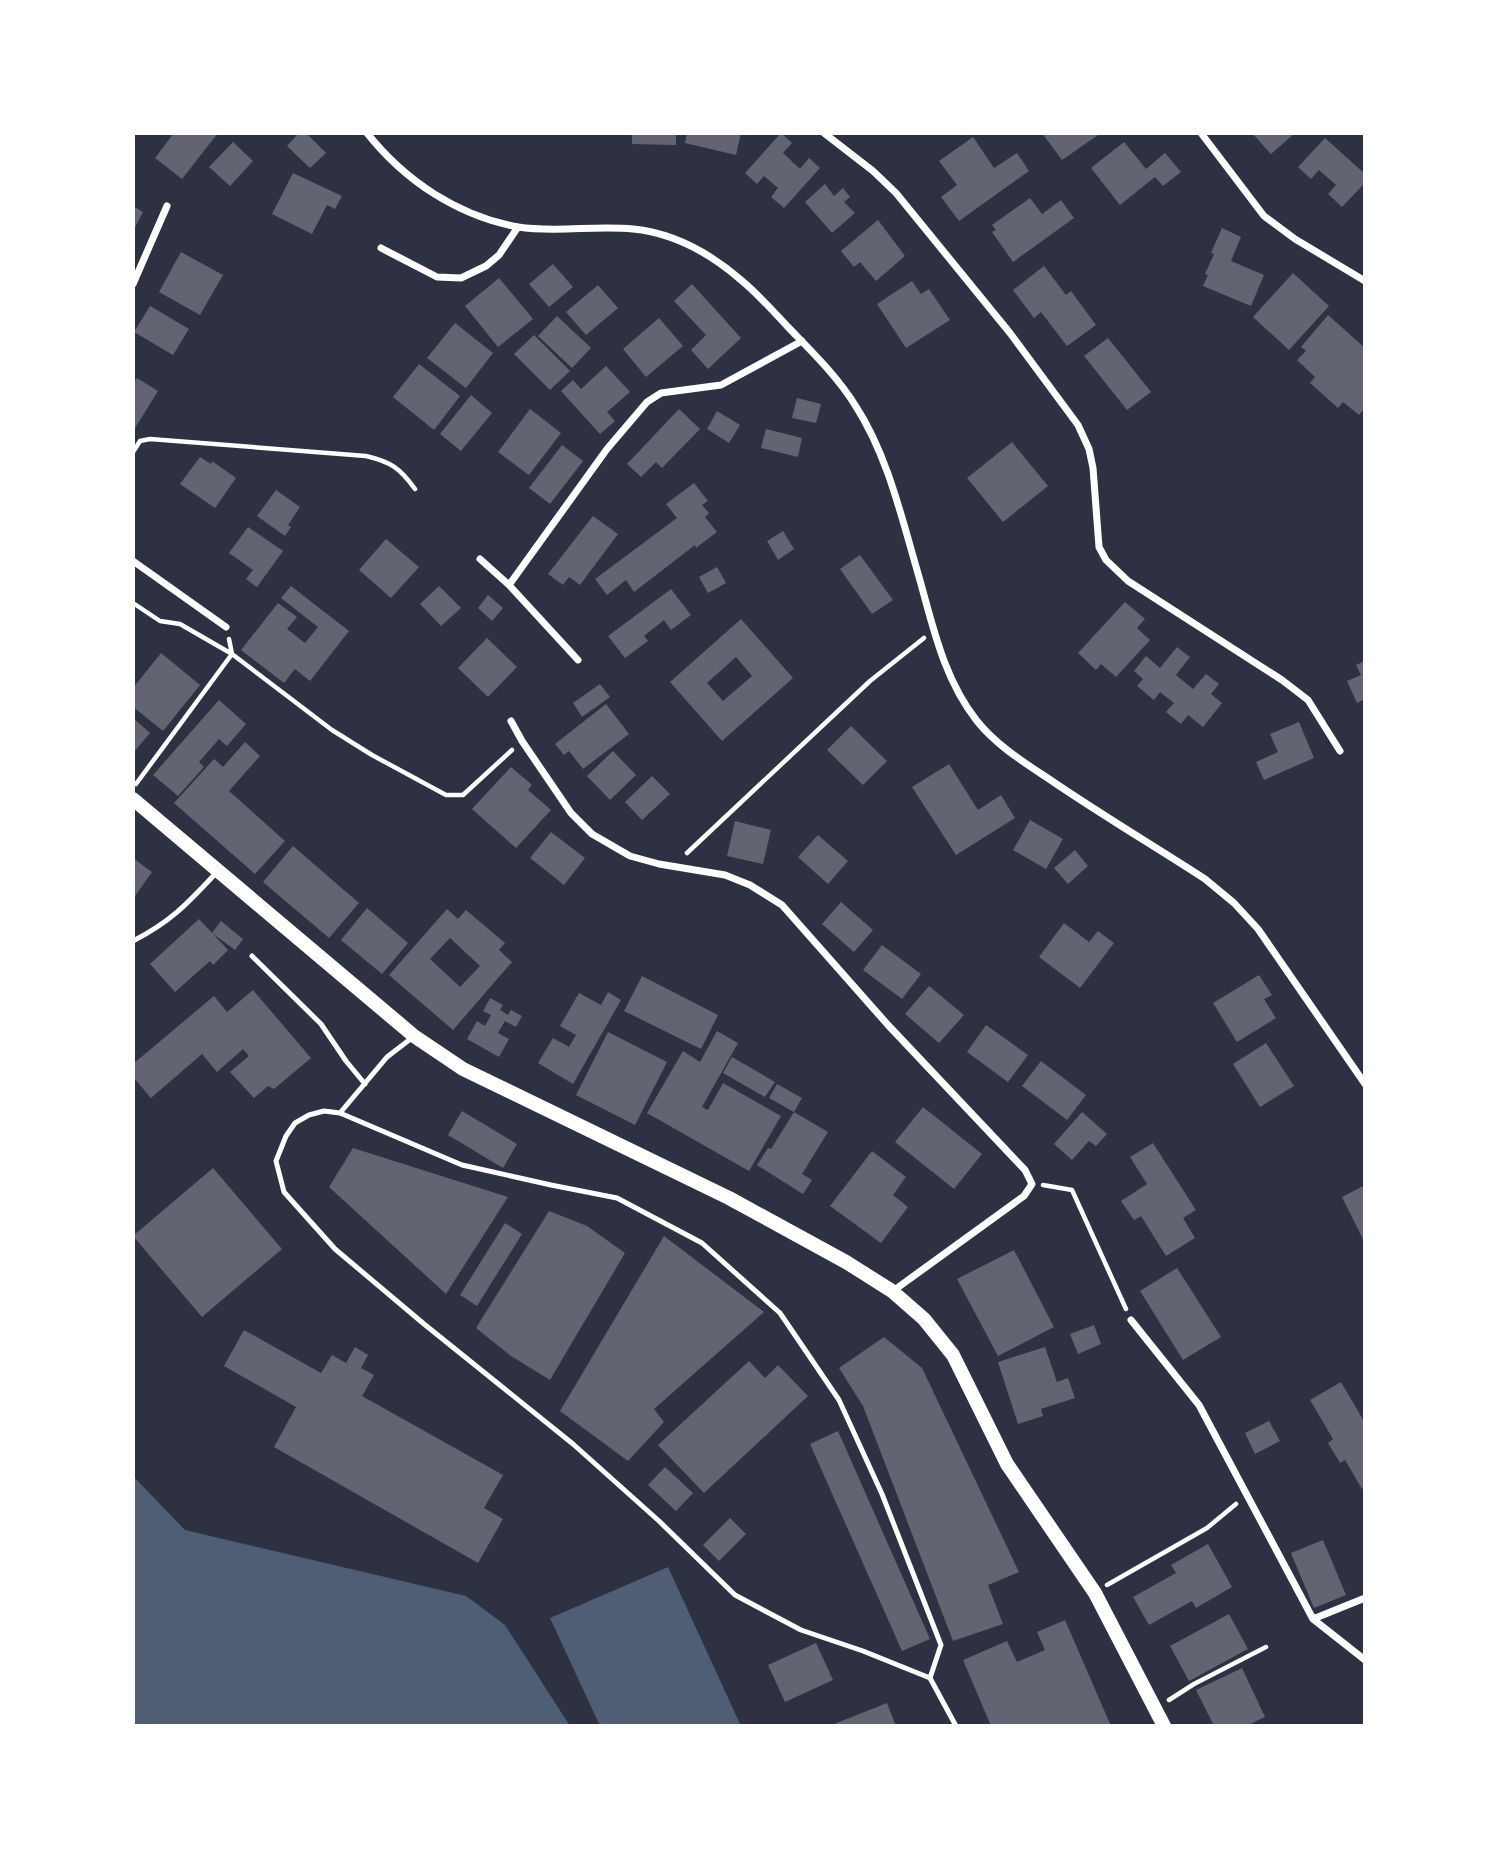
<svg xmlns="http://www.w3.org/2000/svg" width="1498" height="1859" viewBox="0 0 1498 1859" font-family="'Source Sans 3',sans-serif">
	<style>
		.water { fill: #4f5d75 }
		.building { fill: #626471; fill-rule: evenodd }
		.lines { fill: none; stroke-linecap: round; stroke-linejoin: round }
		.path { stroke: #fff; stroke-width: 4.5 }
		.service { stroke: #fff; stroke-width: 5 }
		.minor { stroke: #fff; stroke-width: 7 }
		.secondary { stroke: #fff; stroke-width: 14 }
	</style>
	<rect width="100%" height="100%" fill="#2d3142"/>
	<!-- water -->
	<path class="water" d="M133,1476L185,1530L466,1596L505,1625L570,1726H133Z
		M668,1567L741,1726H600L550,1618Z"/>
	<!-- building -->
	<path class="building" d="M174,133H218L182,179L155,158Z
		M299,133H306L326,153L310,168L287,146Z
		M632,133H676V145L632,144Z
		M687,133H741L736,155L685,143Z
		M781,133L792,143L783,153L800,169L809,158L820,168L784,208L771,197L778,188L764,176L757,184L745,173Z
		M1042,133H1101L1062,160Z
		M1252,133H1295L1271,154Z
		M973,137L994,168L1017,153L1029,171L959,221L941,197L957,185L939,161Z
		M1325,138L1365,174V183L1342,207L1328,194L1336,185L1319,170L1311,179L1298,167Z
		M233,142L253,161L230,186L209,167Z
		M1124,142L1146,169L1165,153L1181,172L1163,186L1155,177L1120,205L1091,168Z
		M293,173L342,196L335,209L327,205L312,234L272,214Z
		M825,184L834,196L843,188L850,197L844,202L855,213L832,233L805,202Z
		M1030,198L1042,214L1061,200L1074,218L1013,262L992,232L996,230L992,225Z
		M133,206L143,212L133,231Z
		M878,220L905,256L876,281L860,262L854,267L841,251Z
		M1222,228L1241,237L1231,261L1264,275L1251,306L1203,286L1208,275L1205,274L1214,254L1211,253Z
		M181,252L223,275L200,315L159,292Z
		M553,264L573,287L549,307L529,284Z
		M1044,266L1066,295L1071,291L1096,325L1067,346L1041,312L1034,318L1013,290Z
		M1293,273L1329,306L1289,350L1253,317Z
		M499,278L533,319L498,347L465,306Z
		M912,281L921,294L929,289L950,320L906,348L877,304Z
		M692,284L741,338L708,369L691,350L706,335L674,301Z
		M598,285L618,308L586,335L566,312Z
		M150,306L189,329L173,355L134,332Z
		M1328,315L1365,348V408L1359,415L1343,402L1338,408L1310,383L1315,377L1297,360L1306,351L1301,347Z
		M557,316L591,348L572,368L538,336Z
		M659,318L683,346L646,377L623,349Z
		M455,323L493,353L466,388L427,358Z
		M534,335L570,371L550,390L514,354Z
		M1108,338L1151,392L1127,410L1084,356Z
		M419,364L460,396L434,430L393,397Z
		M606,366L630,392L607,412L615,421L600,434L561,391L573,380L581,389Z
		M137,378L158,391L135,428L133,427V385Z
		M471,395L492,413L461,451L440,434Z
		M797,398L821,404L816,423L792,418Z
		M530,409L561,433L529,475L498,452Z
		M679,409L700,429L662,468L656,462L641,477L627,464Z
		M717,411L740,425L729,443L707,429Z
		M766,429L802,438L798,457L761,448Z
		M1012,442L1048,486L1003,522L967,478Z
		M562,445L583,461L550,504L529,488Z
		M200,457L211,464L212,461L236,478L215,508L180,484Z
		M694,483L708,501L702,505L709,513L705,517L717,532L696,548L695,545L634,592L626,580L607,595L595,579L677,518L666,504Z
		M276,490L300,507L288,525L291,527L285,536L257,516Z
		M593,516L618,534L580,585L569,577L563,585L548,574Z
		M248,527L283,551L257,587L246,579L253,570L229,553Z
		M783,531L794,549L778,560L767,541Z
		M386,539L419,567L391,598L359,570Z
		M860,555L893,600L872,614L840,569Z
		M717,567L726,583L708,593L699,577Z
		M291,586L349,631L310,681L295,669L284,683L241,650L278,603L297,617L287,629L305,643L318,627L281,598Z
		M439,586L461,608L441,626L420,604Z
		M671,589L691,615L671,630L664,620L644,636L648,641L625,658L608,636Z
		M488,595L503,608L492,621L478,608Z
		M1125,602L1145,619L1137,628L1150,640L1116,677L1101,664L1096,670L1078,653Z
		M741,619L793,678L722,741L670,682ZM736,657L752,676L723,701L707,683Z
		M487,638L517,667L488,697L458,668Z
		M1177,647L1190,657L1176,675L1193,689L1206,674L1219,684L1211,694L1222,703L1203,727L1188,715L1181,724L1166,712L1174,703L1160,692L1154,700L1137,686L1143,679L1134,671L1146,656L1160,668Z
		M161,653L200,685L163,731L133,707V688Z
		M1365,661V699L1357,703L1347,681L1361,675L1356,665Z
		M600,684L610,697L582,717L573,703Z
		M219,700L246,724L227,746L219,739L199,762L204,767L178,796L153,775Z
		M606,704L629,734L583,769L569,751L564,755L555,744Z
		M133,718L150,733L133,753Z
		M1299,722L1314,758L1264,780L1256,762L1278,752L1270,734Z
		M851,726L887,761L863,785L827,750Z
		M245,742L260,756L229,791L285,841L255,874L174,803L214,759L223,767Z
		M613,751L636,775L610,800L587,776Z
		M949,764L978,810L1001,795L1015,818L956,855L912,787Z
		M511,767L532,785L528,790L551,810L516,848L472,809Z
		M652,776L670,794L642,820L625,802Z
		M1030,820L1063,839L1046,869L1013,850Z
		M735,821L771,830L763,864L727,856Z
		M551,832L585,858L564,885L530,858Z
		M818,835L848,861L828,884L798,857Z
		M293,846L359,903L329,938L263,882Z
		M1075,850L1088,866L1068,884L1054,868Z
		M133,858L152,872L133,899Z
		M841,902L873,930L854,952L822,924Z
		M367,908L408,943L382,974L341,940Z
		M447,909L458,919L466,910L505,943L499,950L512,962L453,1030L389,975ZM450,938L480,966L460,987L430,959Z
		M199,919L228,950L213,965L210,961L175,992L150,964Z
		M221,921L243,939L235,950L212,933Z
		M1064,923L1089,942L1098,931L1114,943L1080,988L1039,957Z
		M882,945L921,974L902,999L863,970Z
		M1259,975L1272,995L1264,999L1276,1018L1237,1042L1213,1003Z
		M642,976L718,1015L701,1049L624,1011Z
		M929,986L964,1015L939,1043L905,1014Z
		M253,990L311,1058L274,1089L268,1086L254,1098L230,1072L249,1056L243,1049L217,1072L202,1054L151,1098L133,1077V1064L214,996L227,1012Z
		M608,992L621,1000L573,1084L538,1063L553,1038L569,1047L576,1035L560,1026L579,993L601,1005Z
		M490,998L503,1005L500,1010L508,1015L511,1010L522,1016L516,1027L505,1021L498,1033L509,1039L499,1057L467,1039L477,1021L485,1026L491,1015L483,1011Z
		M986,1025L1028,1055L1008,1082L967,1052Z
		M717,1031L738,1043L702,1107L708,1110L723,1083L781,1116L749,1171L647,1113L683,1051L700,1062Z
		M608,1032L667,1062L635,1125L576,1095Z
		M1266,1043L1294,1086L1260,1107L1233,1064Z
		M732,1057L775,1082L765,1097L723,1073Z
		M1041,1061L1086,1095L1067,1120L1022,1086Z
		M777,1084L802,1098L794,1112L769,1098Z
		M923,1107L982,1154L954,1189L895,1142Z
		M462,1111L517,1144L503,1168L448,1135Z
		M794,1112L828,1132L802,1174L812,1180L803,1194L757,1165L768,1148L771,1149Z
		M1082,1112L1107,1134L1096,1146L1089,1141L1072,1160L1054,1144Z
		M1153,1143L1196,1210L1183,1218L1195,1238L1166,1256L1141,1216L1134,1220L1121,1201L1147,1184L1130,1157Z
		M353,1148L508,1197L446,1294L329,1187Z
		M872,1151L906,1177L893,1195L908,1207L881,1243L830,1206Z
		M213,1168L282,1249L202,1317L133,1236Z
		M1365,1185V1243L1342,1197Z
		M549,1211L587,1226L625,1253L550,1380L511,1356L476,1328Z
		M505,1223L522,1234L477,1306L460,1295Z
		M664,1236L764,1312L654,1409L664,1422L628,1461L560,1411Z
		M1014,1250L1054,1327L998,1356L957,1279Z
		M1177,1268L1221,1337L1183,1360L1140,1291Z
		M1094,1325L1101,1344L1078,1354L1070,1334Z
		M244,1330L321,1373L332,1355L346,1363L355,1347L368,1355L361,1368L374,1375L362,1396L503,1475L484,1508L503,1519L478,1563L274,1447L296,1407L224,1366Z
		M884,1337L922,1368L1019,1572L988,1585L1003,1624L953,1641L863,1406L839,1368Z
		M1045,1347L1057,1382L1068,1378L1075,1398L1041,1409L1043,1416L1018,1424L998,1362Z
		M749,1361L765,1378L778,1365L808,1396L704,1493L658,1445Z
		M1341,1382L1365,1423V1487L1362,1489L1345,1460L1340,1463L1328,1443L1333,1439L1310,1400Z
		M1269,1421L1280,1441L1255,1454L1245,1433Z
		M838,1431L930,1639L902,1651L810,1444Z
		M665,1467L693,1493L676,1511L648,1485Z
		M730,1518L746,1534L719,1561L703,1545Z
		M1323,1540L1346,1595L1314,1608L1291,1553Z
		M1208,1544L1232,1587L1196,1608L1192,1601L1149,1625L1133,1597L1176,1573L1171,1565Z
		M1229,1614L1248,1649L1189,1681L1170,1646Z
		M1065,1620L1111,1726H991L963,1660L1007,1641L1017,1662L1045,1650L1037,1632Z
		M816,1643L833,1680L785,1702L768,1665Z
		M1242,1668L1265,1717L1246,1726H1214L1196,1690Z
		M887,1703L896,1726H829Z"/>
	<g class="lines">
		<!-- path -->
		<path class="path" d="M133,452L140,441L150,439L366,456C391,462 400,468 415,489
			M133,603L160,621L180,624L232,654L332,730L372,755L446,795H463L512,750
			M136,784L232,654L229,639
			M687,853L870,681L924,638
			M1043,1185L1072,1190L1126,1309
			M1107,1585L1207,1528L1236,1504
			M1169,1700L1194,1684L1266,1647"/>
		<!-- service -->
		<path class="service" d="M133,941C172,921 188,903 217,872
			M252,956L321,1024L346,1061L365,1084
			M340,1113L387,1057L413,1037
			M930,1678L941,1645L882,1494L839,1400L780,1313L702,1243L617,1198L551,1185L462,1165L340,1113L324,1111L309,1115L295,1123L286,1136L276,1161L284,1192L335,1249L424,1324L573,1444L659,1521L735,1595L801,1630L863,1651L930,1678L956,1726"/>
		<!-- minor -->
		<path class="minor" d="M367,133C405,181 458,216 518,227C556,233 595,225 633,229C674,233 711,254 741,280C758,294 773,311 788,327C812,352 837,376 855,405C887,454 901,515 917,570C932,621 942,677 977,721C997,746 1025,763 1052,781C1102,815 1154,846 1205,879L1234,903L1258,929L1365,1084
			M824,133L873,171L896,193L1010,333L1078,425L1089,449L1093,468L1099,547L1106,560L1128,581L1282,680L1308,700L1340,751
			M1201,133L1264,216L1295,239L1365,281
			M381,248L437,277L461,278L486,266L499,255L518,227
			M133,284L167,206
			M480,559L509,585L578,660
			M133,561L226,627
			M509,585L607,449L647,402L661,393L721,385L802,341
			M511,721L522,741L571,813L592,834L630,856L659,864L725,875L750,885L782,905L888,1025L1025,1170L1032,1184L1024,1196L893,1291
			M1131,1320L1199,1405L1313,1619L1365,1660
			M1313,1619L1365,1598"/>
		<!-- secondary -->
		<path class="secondary" d="M133,799L414,1036L463,1069L729,1198L846,1262L892,1291L924,1319L953,1355L1007,1464L1095,1593L1164,1726"/>
	</g>
	<!-- border -->
	<rect width="1498" height="1859" fill="none" stroke="#ffffff" stroke-width="270"/>
</svg>
